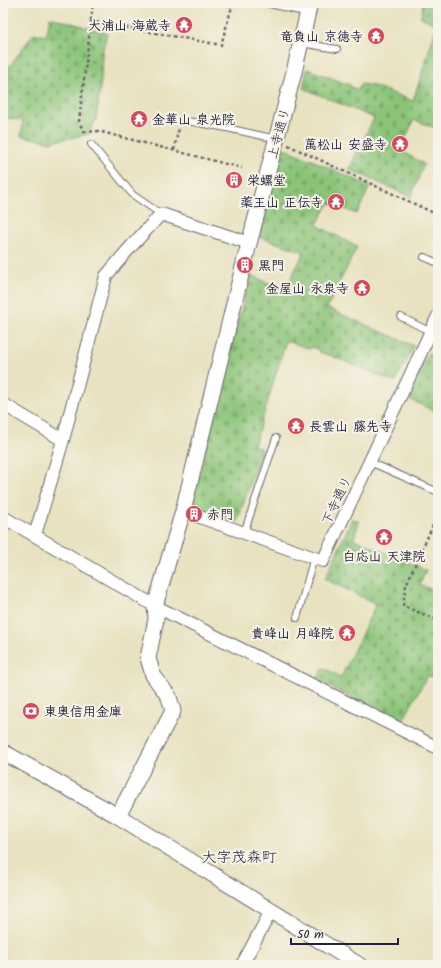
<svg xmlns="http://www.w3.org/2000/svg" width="441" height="968" viewBox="0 0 441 968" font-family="Kalam,'Klee One',sans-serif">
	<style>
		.cemetery { fill: url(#cemetery-stones); stroke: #56735a }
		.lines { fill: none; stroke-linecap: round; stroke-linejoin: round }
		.service-casing { stroke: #67656a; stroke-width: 8 }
		.minor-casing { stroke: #67656a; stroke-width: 14 }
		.tertiary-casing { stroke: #67656a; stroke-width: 17 }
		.path { stroke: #67656a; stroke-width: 2.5; stroke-dasharray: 3 3; stroke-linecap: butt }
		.service { stroke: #fff; stroke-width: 6 }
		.minor { stroke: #fff; stroke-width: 12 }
		.tertiary { stroke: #fff; stroke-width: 15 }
		.labels { text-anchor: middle; stroke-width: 4; stroke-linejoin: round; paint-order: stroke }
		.poi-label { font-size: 13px; font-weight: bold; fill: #22223b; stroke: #f7f3e8; text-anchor: end }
		.street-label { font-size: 13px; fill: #22223b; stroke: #f7f3e8 }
		.quarter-label { font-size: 15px; fill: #22223b; stroke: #f7f3e8 }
	</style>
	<defs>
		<pattern id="cemetery-stones" width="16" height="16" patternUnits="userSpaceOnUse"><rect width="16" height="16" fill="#8bc478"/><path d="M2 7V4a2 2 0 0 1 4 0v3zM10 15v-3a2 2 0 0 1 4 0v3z" fill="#78a869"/></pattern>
	</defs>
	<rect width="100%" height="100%" fill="#f7f3e8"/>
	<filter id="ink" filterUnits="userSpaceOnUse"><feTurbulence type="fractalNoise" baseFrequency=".025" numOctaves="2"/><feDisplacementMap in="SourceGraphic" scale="8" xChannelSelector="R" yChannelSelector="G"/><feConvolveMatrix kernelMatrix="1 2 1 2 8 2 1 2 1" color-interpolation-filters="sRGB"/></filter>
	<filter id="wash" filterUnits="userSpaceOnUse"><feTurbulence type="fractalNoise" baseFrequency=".012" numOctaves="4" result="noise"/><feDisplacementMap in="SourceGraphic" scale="16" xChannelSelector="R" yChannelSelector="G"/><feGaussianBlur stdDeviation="0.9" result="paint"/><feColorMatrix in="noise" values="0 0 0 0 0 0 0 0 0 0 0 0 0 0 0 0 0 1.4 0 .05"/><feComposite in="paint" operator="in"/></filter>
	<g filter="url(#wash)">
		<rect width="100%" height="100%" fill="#e8e2c0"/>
		<!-- cemetery -->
		<path class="cemetery" d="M423,3H438V129L414,120L400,150L424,164L411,197L349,169L374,118L303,88L307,69L350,85V87L358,90L361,84L374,86L413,101L437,25L421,17Z
			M50,17L107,33L102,54L101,81L96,119L89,134L51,142L21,136L23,121L3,117L9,67L34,33L46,36Z
			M282,147L370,186L357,214L329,203L317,225L357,247L327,308L414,346L395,382L332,356L319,352V350L312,347L311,349L286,341L254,446L262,449L237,522L192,505L250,275L285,290L304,252L259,237Z
			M428,353L438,359V413L407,398Z
			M352,519L359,521L354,539L426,570L420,585L438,592V677L427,676L401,724L317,680L323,668L341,677L376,604L325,579Z"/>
	</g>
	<g filter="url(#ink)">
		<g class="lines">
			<!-- service casing -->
			<g class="service-casing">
				<path id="service" d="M266,3L308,13
					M301,43L337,49
					M181,120L227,128L276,139
					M91,144L133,195L161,214
					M424,257L438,263
					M401,317L431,332
					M370,462L438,492
					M244,533L276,438
					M297,618L314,557"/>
			</g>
			<!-- minor casing -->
			<g class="minor-casing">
				<path id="minor" d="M3,404L63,440L106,276L127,251L161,214L249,243
					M183,511L323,561L438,316
					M3,517L155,606L438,748
					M35,535L63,440
					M242,965L271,911"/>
			</g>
			<!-- tertiary casing -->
			<g class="tertiary-casing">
				<path id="tertiary" d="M244,263L294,72L310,3
					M3,752L118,816L359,965
					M118,816L173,711L169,697L153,675L148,658L156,619L155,606L183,511L243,267"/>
			</g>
			<!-- path -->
			<path class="path" d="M90,21L221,45L233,3
				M84,132L98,131L242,168
				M84,133L79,121L93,3
				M288,145L438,215
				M174,150L179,128
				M438,514L406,585L403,606L438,620"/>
			<!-- service -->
			<use href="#service" class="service"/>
			<!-- minor -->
			<use href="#minor" class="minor"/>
			<!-- tertiary -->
			<use href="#tertiary" class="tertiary"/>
		</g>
	</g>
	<!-- icons -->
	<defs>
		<g id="temple-disc" transform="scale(0.9)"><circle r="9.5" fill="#d1495b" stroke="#f7f3e8"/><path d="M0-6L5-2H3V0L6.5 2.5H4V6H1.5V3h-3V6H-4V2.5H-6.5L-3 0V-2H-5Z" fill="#fff"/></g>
		<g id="building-disc" transform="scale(0.9)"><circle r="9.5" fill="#d1495b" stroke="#f7f3e8"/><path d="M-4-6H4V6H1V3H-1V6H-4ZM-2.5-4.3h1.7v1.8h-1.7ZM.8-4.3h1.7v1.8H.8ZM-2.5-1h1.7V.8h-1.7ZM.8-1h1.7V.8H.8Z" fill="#fff"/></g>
		<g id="bank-disc" transform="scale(0.9)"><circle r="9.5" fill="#d1495b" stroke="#f7f3e8"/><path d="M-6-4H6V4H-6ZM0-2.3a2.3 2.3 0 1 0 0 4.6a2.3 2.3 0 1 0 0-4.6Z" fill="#fff"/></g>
	</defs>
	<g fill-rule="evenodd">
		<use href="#temple-disc" x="184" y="25"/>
		<use href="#temple-disc" x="376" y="36"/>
		<use href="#temple-disc" x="139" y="119"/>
		<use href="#temple-disc" x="400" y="144"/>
		<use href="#building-disc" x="234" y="180"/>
		<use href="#temple-disc" x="336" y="202"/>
		<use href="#building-disc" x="245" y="265"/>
		<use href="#temple-disc" x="362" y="288"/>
		<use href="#temple-disc" x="296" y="426"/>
		<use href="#building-disc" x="194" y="514"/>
		<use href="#temple-disc" x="384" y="537"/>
		<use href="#temple-disc" x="347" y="633"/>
		<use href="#bank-disc" x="31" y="711"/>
	</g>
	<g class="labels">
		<!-- poi labels -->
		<g class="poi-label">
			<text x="171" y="30">大浦山 海蔵寺</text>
			<text x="363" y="41">竜負山 京徳寺</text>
			<text x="152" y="124" text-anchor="start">金華山 泉光院</text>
			<text x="387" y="149">萬松山 安盛寺</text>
			<text x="247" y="185" text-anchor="start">栄螺堂</text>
			<text x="323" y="207">薬王山 正伝寺</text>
			<text x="258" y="270" text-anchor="start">黒門</text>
			<text x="349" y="293">金屋山 永泉寺</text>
			<text x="309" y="431" text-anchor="start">長雲山 藤先寺</text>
			<text x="207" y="519" text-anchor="start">赤門</text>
			<text x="384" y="561" text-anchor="middle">白応山 天津院</text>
			<text x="334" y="638">貴峰山 月峰院</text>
			<text x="44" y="716" text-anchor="start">東奥信用金庫</text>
		</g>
		<!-- street labels -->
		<g class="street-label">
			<text transform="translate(278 133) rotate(-75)" y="5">上寺通り</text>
			<text transform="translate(336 500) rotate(-65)" y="5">下寺通り</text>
		</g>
		<!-- quarter labels -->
		<g class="quarter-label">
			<text x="239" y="862">大字茂森町</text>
		</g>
	</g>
	<!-- margin -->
	<rect width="441" height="968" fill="none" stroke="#f7f3e8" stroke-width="16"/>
	<!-- scale -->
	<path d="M291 938v6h107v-6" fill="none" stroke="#22223b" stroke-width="2"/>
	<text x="297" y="938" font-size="12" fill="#22223b" stroke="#f7f3e8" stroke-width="3" paint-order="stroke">50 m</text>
</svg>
